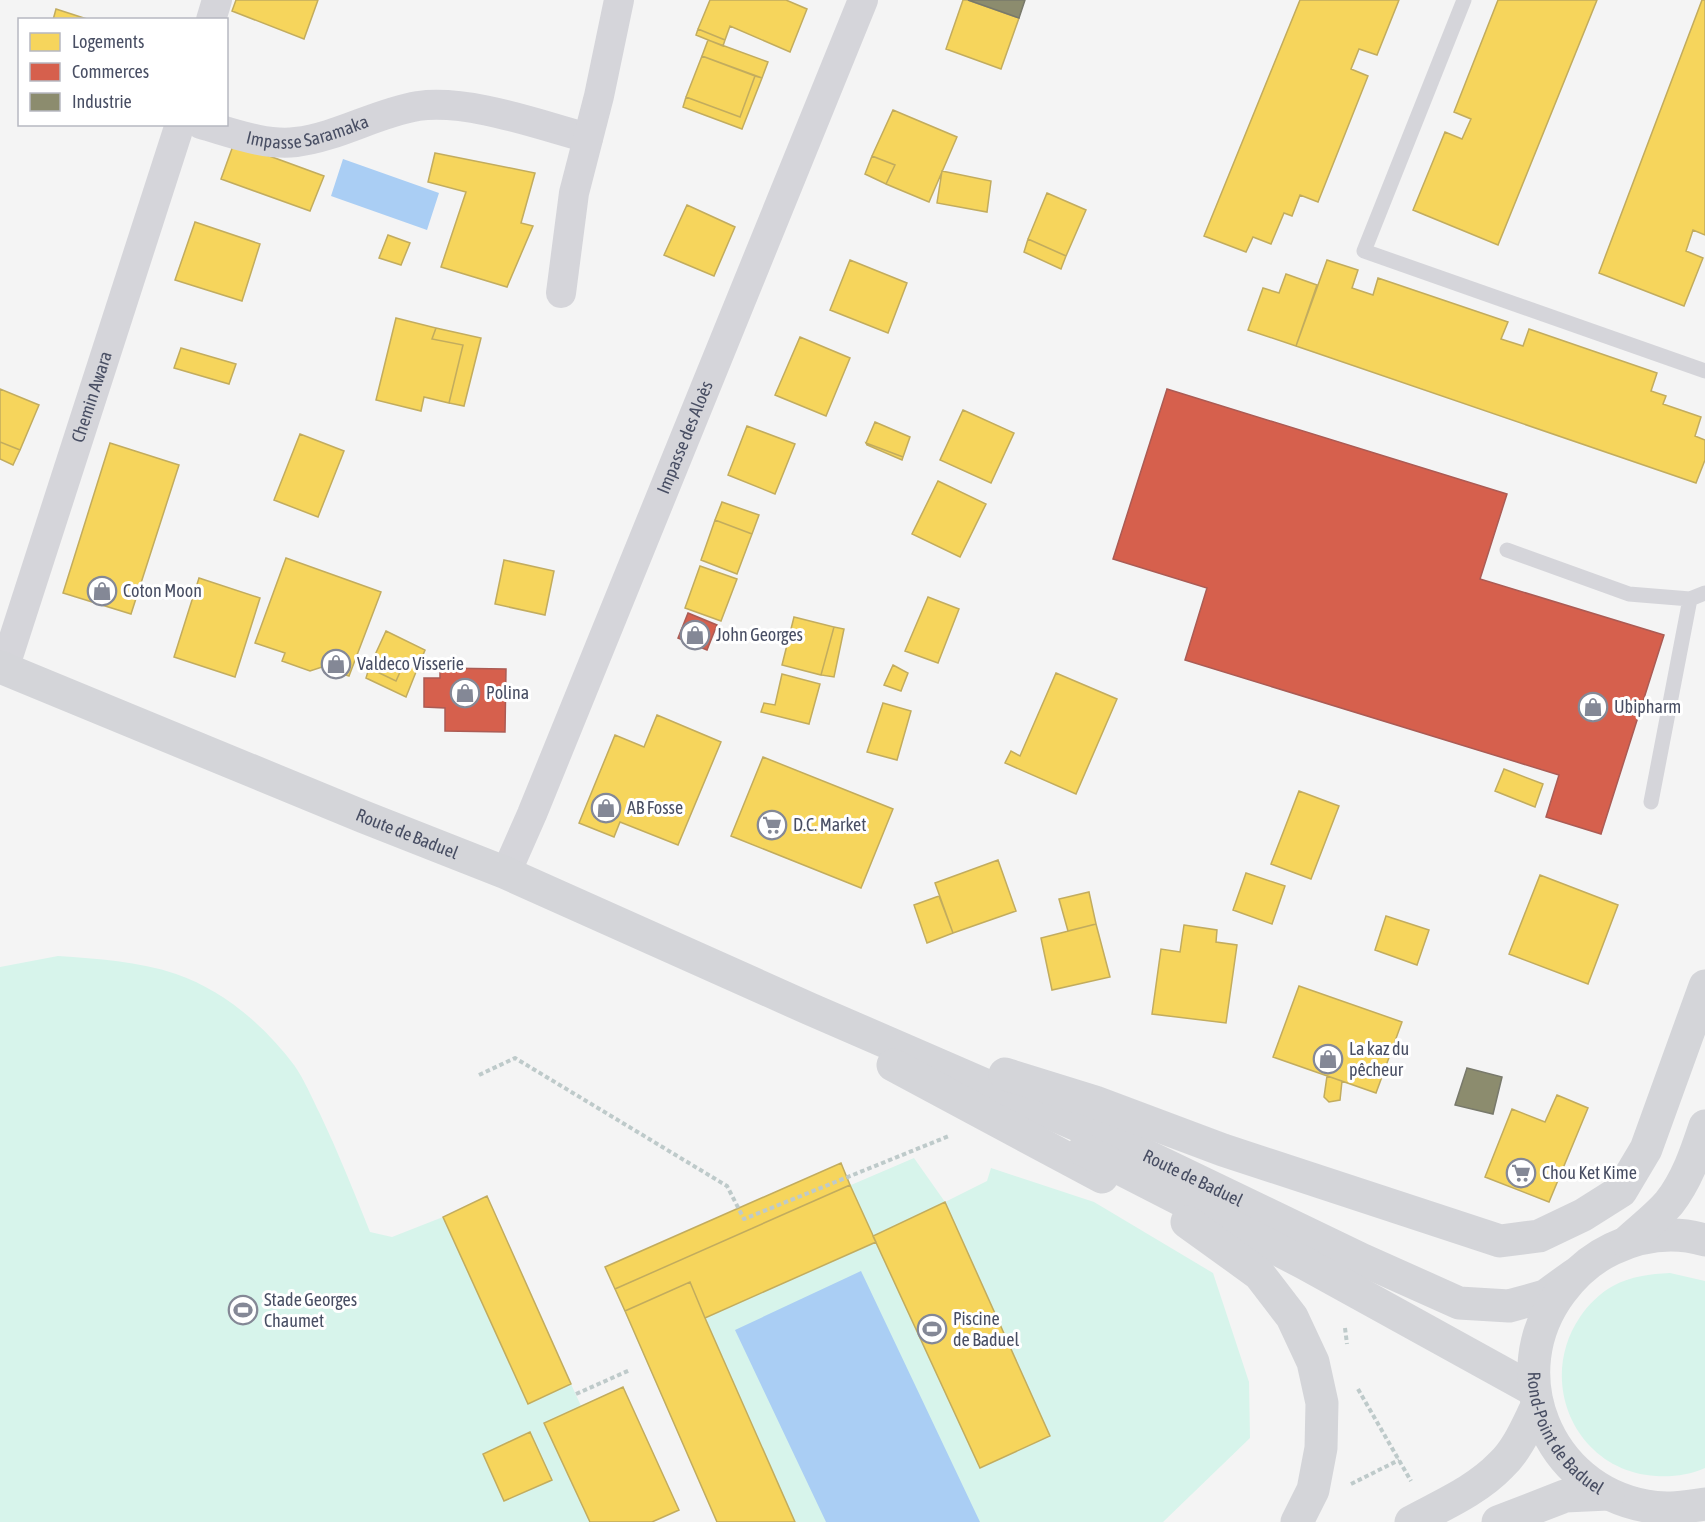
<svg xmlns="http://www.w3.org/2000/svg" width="1705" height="1522" viewBox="0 0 1705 1522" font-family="'Asap Condensed',sans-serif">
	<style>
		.green { fill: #d7f4eb }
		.water { fill: #aacef4 }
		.homes { fill: #f6d55c; stroke: #c2ac5e; stroke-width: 1.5 }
		.shops { fill: #d6604d; stroke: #ab5b54; stroke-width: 1.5 }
		.industry { fill: #8c8c6e; stroke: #78796b; stroke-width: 1.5 }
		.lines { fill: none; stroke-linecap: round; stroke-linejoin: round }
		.path { stroke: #becaca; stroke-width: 4; stroke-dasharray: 4.5 3; stroke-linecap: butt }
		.lane { stroke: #d5d5da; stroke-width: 15 }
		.street { stroke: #d5d5da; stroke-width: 30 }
		.secondary { stroke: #d4d5d9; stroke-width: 33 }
		.labels { text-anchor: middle; stroke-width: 6; stroke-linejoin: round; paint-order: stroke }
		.street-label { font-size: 18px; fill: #484e63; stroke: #fff }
		.poi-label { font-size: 18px; fill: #484e63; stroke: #fff; text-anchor: start }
	</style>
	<rect width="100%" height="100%" fill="#f4f4f4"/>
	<!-- green -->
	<path class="green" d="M58,956C98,959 138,961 176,974C223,990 265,1026 294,1065C304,1079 312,1098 320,1114C338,1152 354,1192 370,1232L392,1237L443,1217L528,1404L571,1384L581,1406L544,1423L590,1522H0V967Z
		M914,1158L945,1202L987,1181L991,1168L1094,1202L1213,1273L1249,1382L1250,1438L1163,1522H717L605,1267L841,1163L851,1185Z
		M1670,1273L1705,1281V1468C1690,1475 1672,1477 1656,1476C1576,1471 1536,1382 1580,1317C1588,1305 1600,1293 1613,1286C1631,1276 1650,1274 1670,1273Z"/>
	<!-- water -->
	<path class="water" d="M343,159L439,193L427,230L331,196Z
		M861,1271L980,1522H826L735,1330Z"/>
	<!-- homes -->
	<path class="homes" d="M236,0H318L304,39L232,11Z
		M710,0H786L807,9L790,52L730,26L725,40L698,29Z
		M963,0H968L1019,18L1001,69L946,49Z
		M1300,0H1399L1377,55L1359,49L1351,69L1368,76L1318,202L1300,195L1292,216L1284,213L1271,244L1253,237L1246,252L1204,236Z
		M1498,0H1597L1498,245L1413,210L1445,132L1462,139L1471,119L1454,112Z
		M1702,0H1705V235L1693,230L1686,251L1703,258L1684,306L1599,273Z
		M56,9L90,20H53Z
		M698,29L725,40L723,46L696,35Z
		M708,40L768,62L762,78L702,56Z
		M702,56L755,76L740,117L686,97Z
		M755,76L762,78L742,129L683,107L686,97L740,117Z
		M893,110L957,137L929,202L886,184L895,165L872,156Z
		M234,143L324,176L310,211L221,179Z
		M435,153L535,173L521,223L533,226L507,287L441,267L466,192L428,182Z
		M872,156L895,165L886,184L865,174Z
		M942,171L991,181L987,212L937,203Z
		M1047,193L1086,210L1066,256L1028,239Z
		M687,205L735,227L714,276L664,255Z
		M195,222L260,244L242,301L175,280Z
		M388,235L410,243L401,265L379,258Z
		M1028,239L1066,256L1061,269L1024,252Z
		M850,260L907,283L888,333L830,310Z
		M1327,260L1358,270L1352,288L1373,295L1378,278L1508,322L1501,339L1523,346L1529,329L1657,373L1651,391L1666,396L1663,404L1701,417L1695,436L1705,440V460L1696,483L1296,346Z
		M1286,274L1317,285L1296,346L1248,330L1263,288L1279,293Z
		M396,318L436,328L432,339L463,345L449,403L424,397L421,411L376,400Z
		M436,328L481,338L464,406L449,403L463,345L432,339Z
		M800,337L850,358L826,416L775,395Z
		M181,348L236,364L229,384L174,368Z
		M0,389L39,405L20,450L0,442Z
		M963,410L1014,433L991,483L940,460Z
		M875,422L910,437L903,457L866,443Z
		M747,426L795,444L775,494L728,475Z
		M300,434L344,451L318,517L274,500Z
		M0,442L20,450L13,465L0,459Z
		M110,443L179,465L131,614L63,593Z
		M866,443L903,457L902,460L867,445Z
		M938,481L986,504L960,557L912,534Z
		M722,502L759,515L752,534L715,520Z
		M715,520L752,534L737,574L701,560Z
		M286,558L381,592L349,676L322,667L310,671L282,661L285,653L255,643Z
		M504,560L554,571L545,615L495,604Z
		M700,566L737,579L721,621L685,608Z
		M199,578L260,598L235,677L174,657Z
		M928,597L959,609L938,663L905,651Z
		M794,617L834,627L821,675L782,665Z
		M834,627L844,629L834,677L821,675Z
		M386,631L425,650L418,667L405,661L396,681L369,668Z
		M405,661L418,667L406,697L366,678L369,668L396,681Z
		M893,665L908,673L901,691L884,685Z
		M1056,673L1117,699L1076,794L1005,763L1011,751L1020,756Z
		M782,674L820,684L809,724L761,712L764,703L775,705Z
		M883,703L911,711L897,760L867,752Z
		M657,715L721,742L678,845L620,822L614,837L579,823L615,735L644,747Z
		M763,757L893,809L861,888L731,836Z
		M1504,769L1543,784L1535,807L1495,791Z
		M1299,791L1339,806L1311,879L1271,864Z
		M998,860L1016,911L953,933L935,883Z
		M1246,873L1285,886L1272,924L1233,910Z
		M1540,875L1618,905L1588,984L1509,954Z
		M1089,892L1096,924L1068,931L1059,899Z
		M939,896L953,933L927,943L914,905Z
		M1386,916L1429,930L1417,965L1375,950Z
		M1096,924L1110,977L1052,990L1041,938Z
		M1184,925L1217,930L1216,942L1237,945L1226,1023L1152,1014L1161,949L1180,952Z
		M1299,986L1402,1022L1376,1093L1273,1057Z
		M1327,1076L1342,1081L1340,1100L1329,1102L1324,1097Z
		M1557,1095L1588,1108L1549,1202L1485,1177L1512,1109L1545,1122Z
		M841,1163L850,1185L615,1289L605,1267Z
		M850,1185L876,1242L705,1318L690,1282L625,1311L615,1289Z
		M487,1196L571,1384L528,1404L443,1217Z
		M945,1202L1050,1436L980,1468L873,1236Z
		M690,1282L705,1318L795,1522H717L625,1311Z
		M623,1387L679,1510L652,1522H590L544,1423Z
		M530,1432L552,1480L504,1501L483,1454Z"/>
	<!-- shops -->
	<path class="shops" d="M1167,389L1507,494L1480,579L1664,635L1601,834L1546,817L1559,775L1185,660L1207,588L1113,559Z
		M688,613L717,625L707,650L678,638Z
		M440,668L506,669L505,732L445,731V708L424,707V678H440Z"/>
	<!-- industry -->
	<path class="industry" d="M968,0H1025L1019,18Z
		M1467,1068L1502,1077L1493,1114L1455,1105Z"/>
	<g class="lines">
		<!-- path -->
		<path class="path" d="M479,1075L515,1058L727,1186L744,1219L949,1136
			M1345,1328L1347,1344
			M1358,1389L1411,1481
			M576,1394L630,1370
			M1351,1484L1399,1460"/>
		<!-- lane -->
		<path class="lane" d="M1464,0L1364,251L1705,371
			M1507,550L1629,594L1690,599L1705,593
			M1651,802L1690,599"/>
		<!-- street -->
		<g class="street">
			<path d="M211,20L217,0"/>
			<path id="s1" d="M201,124C230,132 265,146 296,142C338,137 376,113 418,106C470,99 539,125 588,138"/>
			<path d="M561,293L574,193L599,96L619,0"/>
			<path id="s2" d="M4,669L180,124"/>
			<path id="s3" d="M506,873L532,814L863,0"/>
		</g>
		<!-- secondary -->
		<g class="secondary">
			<path id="s4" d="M0,667L364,817L506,873L810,1009L1126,1146L1363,1260L1459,1303L1509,1306L1545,1296L1574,1275"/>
			<path d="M893,1065L1102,1177"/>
			<path d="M1005,1074L1095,1102L1223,1150L1500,1241L1539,1236L1583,1215L1621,1191L1646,1149L1705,986"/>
			<path d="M1084,1150L1304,1263L1534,1390"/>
			<path d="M1187,1222L1259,1274L1292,1317L1313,1362L1322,1403L1321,1448L1313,1490L1297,1522"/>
			<path id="s5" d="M1705,1240C1674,1231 1642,1235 1612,1249C1591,1259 1575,1273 1561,1292C1500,1373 1547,1488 1646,1506C1666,1510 1686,1507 1705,1504"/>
			<path d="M1627,1242C1641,1229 1657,1217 1669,1203C1687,1180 1696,1153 1705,1126"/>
			<path d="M1411,1522C1442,1505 1476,1491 1501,1465C1518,1449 1527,1426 1537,1406"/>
			<path d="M1498,1522L1565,1496L1608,1494"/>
		</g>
	</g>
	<!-- icons -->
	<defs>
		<g id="shop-ring" transform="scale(1.5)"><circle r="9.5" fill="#fff" stroke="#848896" stroke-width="1.5"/><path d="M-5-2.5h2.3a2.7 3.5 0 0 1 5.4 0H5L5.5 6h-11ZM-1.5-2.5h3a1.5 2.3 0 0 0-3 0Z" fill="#848896"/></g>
		<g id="supermarket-ring" transform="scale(1.5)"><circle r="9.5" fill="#fff" stroke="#848896" stroke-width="1.5"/><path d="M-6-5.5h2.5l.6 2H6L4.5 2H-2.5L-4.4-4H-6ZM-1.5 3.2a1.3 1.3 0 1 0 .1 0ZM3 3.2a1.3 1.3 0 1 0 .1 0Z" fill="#848896"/></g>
		<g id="stadium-ring" transform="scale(1.5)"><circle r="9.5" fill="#fff" stroke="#848896" stroke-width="1.5"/><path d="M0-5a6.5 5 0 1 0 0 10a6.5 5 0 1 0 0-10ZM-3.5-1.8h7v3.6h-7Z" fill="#848896"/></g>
	</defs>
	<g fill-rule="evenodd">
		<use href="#shop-ring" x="102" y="591"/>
		<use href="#shop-ring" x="695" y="635"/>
		<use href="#shop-ring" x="336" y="664"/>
		<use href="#shop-ring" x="465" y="693"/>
		<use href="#shop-ring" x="1593" y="707"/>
		<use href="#shop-ring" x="606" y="808"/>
		<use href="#supermarket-ring" x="772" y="825"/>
		<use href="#shop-ring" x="1328" y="1059"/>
		<use href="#supermarket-ring" x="1521" y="1173"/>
		<use href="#stadium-ring" x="243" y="1310"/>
		<use href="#stadium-ring" x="932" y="1329"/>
	</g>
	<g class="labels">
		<!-- street labels -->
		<g class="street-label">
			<text dy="6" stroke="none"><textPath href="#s1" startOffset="110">Impasse Saramaka</textPath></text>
			<text dy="6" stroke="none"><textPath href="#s2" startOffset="286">Chemin Awara</textPath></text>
			<text dy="6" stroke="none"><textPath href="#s3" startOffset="471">Impasse des Aloès</textPath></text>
			<text dy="6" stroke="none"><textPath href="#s4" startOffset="440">Route de Baduel</textPath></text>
			<text dy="6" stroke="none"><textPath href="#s4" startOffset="1298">Route de Baduel</textPath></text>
			<text dy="6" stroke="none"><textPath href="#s5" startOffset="320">Rond-Point de Baduel</textPath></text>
		</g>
		<!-- poi labels -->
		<g class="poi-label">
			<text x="123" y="597">Coton Moon</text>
			<text x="716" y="641">John Georges</text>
			<text x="357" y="670">Valdeco Visserie</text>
			<text x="486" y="699">Polina</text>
			<text x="1614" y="713">Ubipharm</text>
			<text x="627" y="814">AB Fosse</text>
			<text x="793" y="831">D.C. Market</text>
			<text x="1349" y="1055">La kaz du<tspan x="1349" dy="21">pêcheur</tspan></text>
			<text x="1542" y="1179">Chou Ket Kime</text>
			<text x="264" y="1306">Stade Georges<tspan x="264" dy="21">Chaumet</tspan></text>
			<text x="953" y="1325">Piscine<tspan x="953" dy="21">de Baduel</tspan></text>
		</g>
	</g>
	<!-- legend -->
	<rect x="18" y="18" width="210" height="108" fill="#ffffff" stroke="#b6b8c1" stroke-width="1.5"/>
	<rect x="30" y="33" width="30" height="18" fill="#f6d55c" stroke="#b6b8c1" stroke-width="1.5"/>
	<text x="72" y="48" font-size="18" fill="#484e63">Logements</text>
	<rect x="30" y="63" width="30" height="18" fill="#d6604d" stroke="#b6b8c1" stroke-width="1.5"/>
	<text x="72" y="78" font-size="18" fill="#484e63">Commerces</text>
	<rect x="30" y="93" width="30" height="18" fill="#8c8c6e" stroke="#b6b8c1" stroke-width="1.5"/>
	<text x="72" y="108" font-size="18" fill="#484e63">Industrie</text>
</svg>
